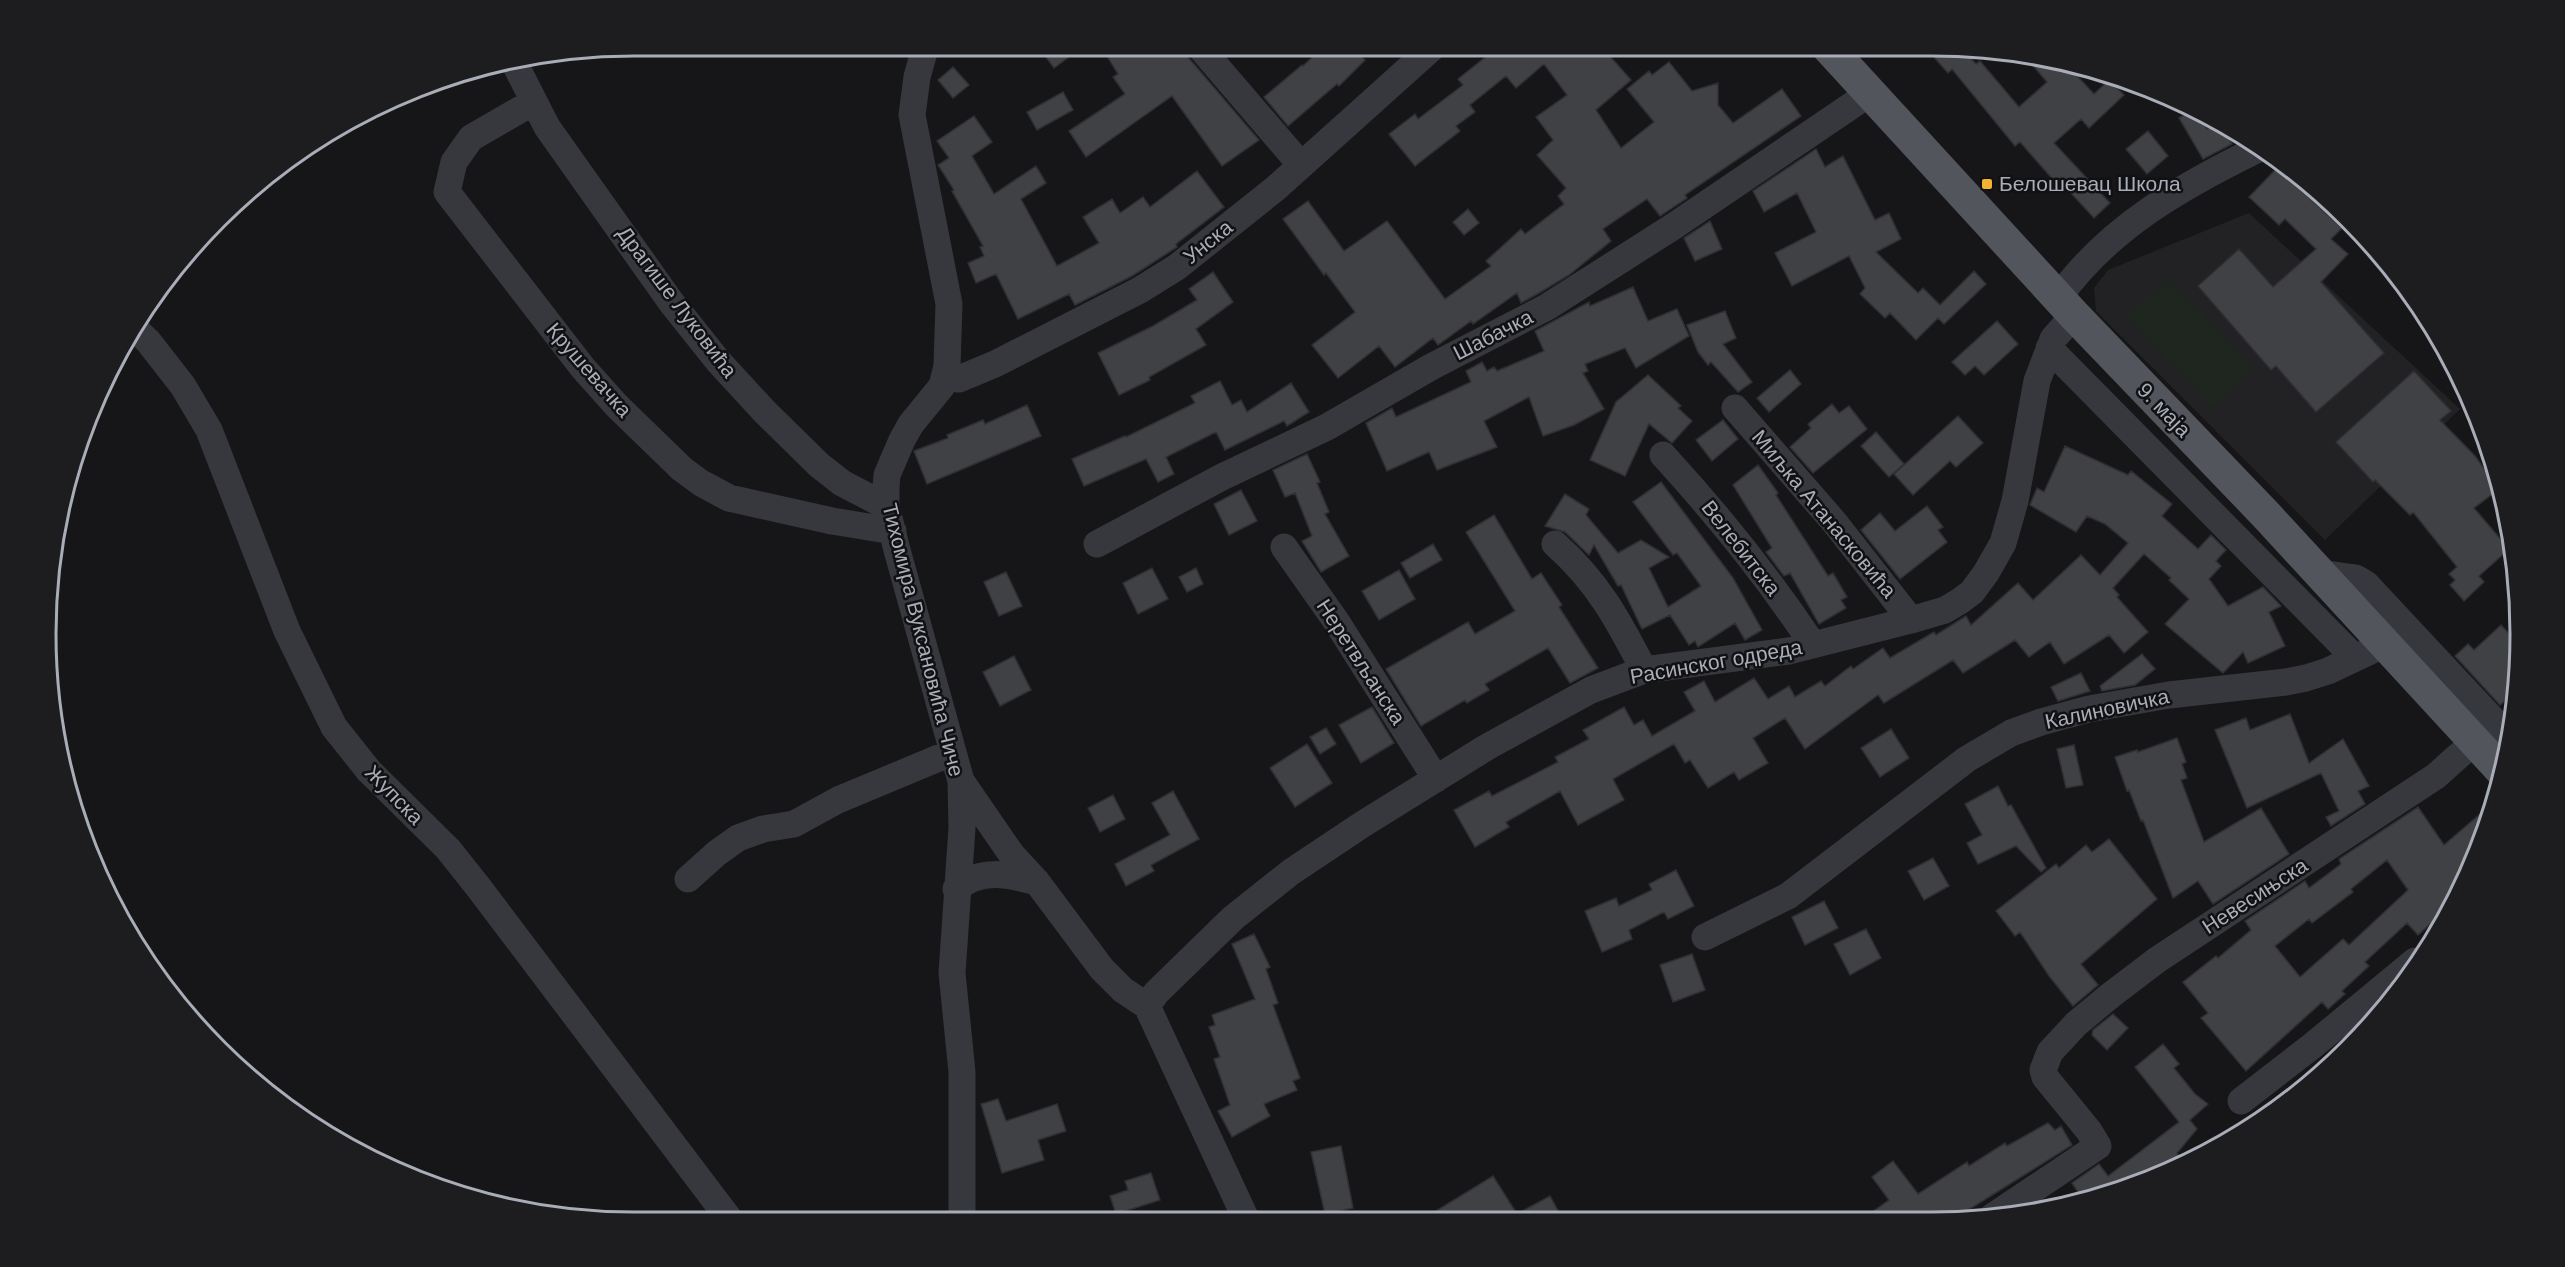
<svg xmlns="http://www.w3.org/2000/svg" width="2565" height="1267" viewBox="0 0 2565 1267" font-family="Arial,sans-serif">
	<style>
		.built { fill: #222225 }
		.green { fill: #1e261f }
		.building { fill: #404145; stroke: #303034; stroke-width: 1.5; fill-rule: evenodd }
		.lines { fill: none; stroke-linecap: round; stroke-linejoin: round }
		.minor { stroke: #37383d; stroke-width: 27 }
		.major { stroke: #53555c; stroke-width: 33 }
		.poi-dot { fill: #f2b134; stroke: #111113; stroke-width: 2 }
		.labels { text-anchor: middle; stroke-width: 5; stroke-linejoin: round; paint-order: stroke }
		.poi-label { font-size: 21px; fill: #a8adb8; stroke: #111113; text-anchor: start }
		.street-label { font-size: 21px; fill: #a8adb8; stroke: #111113 }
		.rim { fill: none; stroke: #a8adb8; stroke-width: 3 }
	</style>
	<rect width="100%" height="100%" fill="#161618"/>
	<!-- built -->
	<path class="built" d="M2249,213L2460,409L2325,540L2096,311L2094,288L2108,270Z"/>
	<!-- green -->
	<path class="green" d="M2169,277L2254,369L2211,408L2126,316Z"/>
	<!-- building -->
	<path class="building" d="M1037,45H1085L1054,68Z
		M1122,45L1184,46L1187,56L1259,140L1222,166L1172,96L1086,157L1069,131L1125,94L1113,77L1118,74L1107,56Z
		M1324,46H1351L1365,60L1339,86L1337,84L1288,126L1264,97L1302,65L1303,66Z
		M1481,46H1601L1631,80L1596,110L1621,148L1654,122L1627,89L1649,71L1652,75L1669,62L1692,91L1718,83V105L1733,123L1782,89L1801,116L1685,195L1687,198L1660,216L1647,199L1603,229L1611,241L1569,275L1539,293L1521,303L1517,293L1473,324L1471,321L1438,345L1433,338L1395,367L1379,346L1338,378L1312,345L1355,312L1326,273L1324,275L1283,219L1308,201L1344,251L1387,221L1445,299L1491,266L1486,261L1521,229L1525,234L1564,204L1558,196L1566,188L1537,155L1553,140L1536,117L1567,95L1544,64L1516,88L1506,76L1470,105L1475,112L1456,126L1460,131L1415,166L1389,134L1415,114L1418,119L1463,85L1458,79L1488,55Z
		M1924,46H1960L1976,64L1980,61L2019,107L2047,82L2024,55L2064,62L2094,94L2109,80L2124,95L2089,128L2081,119L2054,143L2110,203L2094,218L2058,179L2055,182L2020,142L2015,146L1952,69L1948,73Z
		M953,67L969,85L953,98L938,80Z
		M1063,92L1073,110L1037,130L1027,112Z
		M2195,108L2207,129L2219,123L2232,144L2203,159L2179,118Z
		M974,116L992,142L972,156L994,194L1036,166L1046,183L1021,199L1057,266L1099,243L1083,217L1112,199L1120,213L1143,197L1150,207L1197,171L1224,207L1176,244L1177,247L1132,276L1075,305L1069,294L1018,319L996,274L976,283L968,263L984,256L980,247L983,246L952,191L954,190L938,165L949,158L937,141Z
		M2148,131L2168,156L2147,174L2126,149Z
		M1816,149L1825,167L1843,156L1875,220L1889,213L1901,239L1876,252L1918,293L1923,288L1940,305L1974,271L1986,284L1944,324L1938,318L1916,340L1890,313L1885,318L1860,294L1865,288L1849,256L1792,286L1775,253L1816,232L1797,193L1764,212L1753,191Z
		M2277,168L2342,228L2331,239L2348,254L2321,282L2384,353L2316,412L2276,366L2271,370L2198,286L2239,249L2273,287L2316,249L2285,219L2279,225L2249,197Z
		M1468,209L1479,223L1464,235L1453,222Z
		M1710,221L1722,249L1695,261L1684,238Z
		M1213,272L1233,302L1196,329L1206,345L1149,377L1150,380L1119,395L1098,353L1153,326L1197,300L1189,289Z
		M1633,287L1648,321L1677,309L1689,336L1636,368L1625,348L1585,364L1588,371L1583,373L1604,409L1574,425L1543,436L1529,397L1484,421L1497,447L1437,470L1429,452L1387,471L1366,423L1392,408L1396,417L1471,382L1466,371L1482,362L1487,371L1494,367L1497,371L1544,351L1535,331L1589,302L1590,306Z
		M1725,311L1736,338L1723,344L1752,382L1738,392L1711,362L1708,365L1698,352L1687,325Z
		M1997,321L2018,344L1984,375L1975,366L1965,375L1952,362Z
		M1790,370L1801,384L1769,412L1757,398Z
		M2414,371L2451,411L2440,420L2475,456L2499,489L2474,508L2509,549L2479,576L2484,582L2464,601L2450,585L2455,580L2449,574L2457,567L2413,512L2410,515L2375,480L2373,482L2336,442Z
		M1648,375L1681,406L1678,408L1692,421L1672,443L1649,424L1625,476L1590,460L1616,402Z
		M1220,381L1232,405L1241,400L1247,412L1291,383L1309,412L1287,426L1284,421L1225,450L1216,432L1166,457L1174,474L1158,482L1146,459L1084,486L1072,459L1125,436L1126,437L1195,403L1191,396Z
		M1832,404L1839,413L1849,406L1867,429L1813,473L1790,447L1811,428L1808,424Z
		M1027,405L1041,436L927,484L914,451L948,438L947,435L983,420L985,424Z
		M1958,416L1983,443L1956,467L1950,461L1913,495L1894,474Z
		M1723,420L1738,439L1712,461L1696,440Z
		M1876,432L1904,464L1889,477L1861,446Z
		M2065,446L2128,475L2131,471L2172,504L2162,516L2198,549L2211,535L2226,550L2216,561L2221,566L2209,579L2228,606L2263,587L2281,606L2269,612L2285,646L2248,663L2243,652L2223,673L2165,624L2189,599L2169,580L2171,578L2144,554L2113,588L2119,595L2117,597L2148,632L2124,653L2109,635L2064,664L2050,642L2029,657L2015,640L1963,673L1953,660L1884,703L1878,695L1805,749L1785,718L1753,738L1768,763L1739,780L1734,772L1708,788L1690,760L1685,763L1674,744L1613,779L1624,800L1578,825L1560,791L1506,822L1509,827L1475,847L1454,810L1489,791L1492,796L1558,762L1555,757L1589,739L1583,730L1624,707L1634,725L1643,720L1652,736L1695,711L1684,692L1704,681L1715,702L1754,678L1768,699L1789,686L1795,697L1821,681L1825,686L1851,666L1853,669L1883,648L1890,658L1934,632L1936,635L1966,616L1971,625L2018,583L2033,600L2081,555L2100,575L2128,543L2105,524L2087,516L2076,532L2030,505L2037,488L2044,492Z
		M1307,454L1320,482L1317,483L1329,512L1325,514L1349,556L1321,572L1302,541L1312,536L1295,493L1285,497L1273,470Z
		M1758,465L1778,493L1776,495L1828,576L1833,573L1847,597L1841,600L1846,608L1819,624L1790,573L1784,576L1766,552L1772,548L1733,485Z
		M1661,482L1733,578L1762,630L1745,640L1735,623L1698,647L1695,641L1689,645L1670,615L1642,629L1621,585L1618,586L1594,545L1589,555L1565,532L1545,526L1565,494L1589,509L1586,515L1618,553L1641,540L1669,557L1649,568L1668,607L1701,586L1677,553L1673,555L1633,502Z
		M1241,490L1257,521L1229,535L1214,504Z
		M1927,506L1943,527L1938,530L1947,542L1900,579L1861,530L1880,513L1895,531Z
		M1494,515L1532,579L1541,573L1562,605L1559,607L1598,668L1570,683L1548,648L1485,684L1489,690L1467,703L1465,700L1421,726L1386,669L1468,622L1475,634L1515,611L1466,532Z
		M1433,544L1442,560L1410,578L1401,563Z
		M1152,568L1168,599L1138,614L1123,583Z
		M1196,568L1203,584L1187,592L1179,577Z
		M1399,570L1415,599L1379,620L1362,591Z
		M1006,572L1022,606L999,616L984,582Z
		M2501,625L2518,643L2519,672L2516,691L2500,705L2455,656L2468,644L2474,650Z
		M2142,654L2155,669L2135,685L2102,691L2100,686Z
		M1014,656L1031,690L1000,706L983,672Z
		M2081,673L2090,691L2058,701L2051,687Z
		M1372,707L1394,743L1361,763L1339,725Z
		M2290,714L2309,763L2343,739L2369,786L2358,791L2365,804L2331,826L2326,817L2339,811L2321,773L2247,808L2215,730L2246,718L2250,730Z
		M1326,728L1336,744L1320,754L1310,737Z
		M1891,729L1909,758L1880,777L1861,748Z
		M2177,738L2186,762L2182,764L2187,778L2181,780L2204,842L2261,808L2289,854L2213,904L2198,881L2173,898L2143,820L2141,821L2129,790L2127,791L2115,757L2137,750L2138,752Z
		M1307,744L1332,783L1295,807L1270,768Z
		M2074,745L2083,785L2066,788L2057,749Z
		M1998,786L2008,806L2011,805L2046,868L2041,872L2016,846L1978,864L1967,843L1982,835L1965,804Z
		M1173,791L1199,839L1151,865L1154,871L1126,886L1115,864L1170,835L1152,803Z
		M1113,795L1125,819L1100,832L1088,808Z
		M2494,802L2459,893L2454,902L2418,935L2407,923L2365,962L2369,966L2342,991L2345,994L2328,1009L2322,1002L2246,1071L2201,1018L2208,1013L2183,982L2216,956L2218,958L2251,930L2245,921L2305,881L2309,888L2341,864L2339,859L2418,807L2444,845ZM2387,860L2408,890L2349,945L2343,939L2300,977L2275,946L2309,919L2312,923L2353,892L2351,889Z
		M2109,839L2157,899L2081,964L2098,985L2073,1006L2049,976L2020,932L2015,936L1996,911L2056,864L2059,868L2086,845L2092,852Z
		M1933,858L1949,886L1924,900L1908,871Z
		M1676,870L1694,906L1668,919L1664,912L1629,930L1632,939L1602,952L1585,911L1616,898L1619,906L1652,890L1649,884Z
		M1824,901L1838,928L1805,945L1792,917Z
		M1866,929L1881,958L1850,975L1834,944Z
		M1254,934L1270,967L1266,969L1278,1003L1273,1005L1300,1078L1293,1081L1297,1090L1264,1104L1270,1116L1232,1137L1218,1111L1230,1105L1214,1059L1220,1057L1209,1027L1215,1025L1212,1015L1255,999L1232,944Z
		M1692,954L1705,990L1673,1002L1660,965Z
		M2113,1014L2128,1028L2107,1050L2092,1035L2093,1030Z
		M2163,1044L2179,1064L2174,1068L2195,1094L2208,1104L2190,1120L2197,1129L2177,1153L2180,1158L2153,1178L2081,1197L2072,1183L2099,1164L2108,1176L2179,1122L2135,1067Z
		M998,1099L1006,1121L1057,1104L1066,1131L1038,1140L1044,1160L1002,1173L981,1104Z
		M2048,1123L2055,1130L2061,1126L2072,1145L1957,1217H1865L1889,1200L1872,1177L1893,1161L1918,1194L1967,1162L1969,1166L2005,1143L2007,1146Z
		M1341,1146L1353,1208L1325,1214L1311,1152Z
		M1151,1173L1160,1200L1116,1214L1110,1196L1128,1190L1125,1181Z
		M1493,1176L1517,1214L1550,1196L1562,1218L1423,1219Z"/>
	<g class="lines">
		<!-- minor -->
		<path class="minor" d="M926,45L917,77L912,115L949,304L947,366L942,386L911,424L902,440L887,475L886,488V506L897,550L961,781L962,828L952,973L962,1072V1220
			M1199,46L1301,165
			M512,58L547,127L671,302L718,361L765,412L819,465L842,483L886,506
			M533,102L471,138L454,162L447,192L583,368L617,406L682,469L701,483L729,498L832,521L893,531
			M2058,298C2109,227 2182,186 2260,148
			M133,327L148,341L183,386L209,430L287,631L334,727L369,771L448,849L479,888L730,1220
			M2049,348L2355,658
			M945,378L959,379L995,364L1140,290L1177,267L1276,188L1434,46
			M1735,408L1835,523L1911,620
			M1663,455C1718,515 1768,577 1813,645
			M1097,544L1222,477L1327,427L1431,367L1547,307L1674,226L1870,93
			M1555,544C1598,582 1618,620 1644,670
			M1284,547L1336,621L1436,779
			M2320,573L2356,578L2366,584L2508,736
			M961,781L1012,855L1037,882L1102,969L1123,990L1147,1006L1246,1219
			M688,879L717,853L738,838L763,829L794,824L838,800L953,752
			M956,889C980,868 1008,874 1037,882
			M1705,937L1788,896L1967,759L2011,733L2041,722L2089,709L2169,695L2286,682L2306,678L2328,671L2385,644
			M1147,1006L1156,993L1233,918L1291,872L1363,824L1487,747L1591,690L1644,670L1789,651L1911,620L1945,610L1960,601L1972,592L1986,573L2003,543L2015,501L2037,381L2053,339L2074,315
			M2241,1101L2312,1046L2415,961
			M1992,1217L2098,1146L2089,1131L2045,1077L2043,1070L2050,1052L2076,1024L2111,995L2157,960L2436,776L2475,741"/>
		<!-- major -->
		<path class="major" d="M1827,46L2074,315L2267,516L2502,771"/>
	</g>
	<!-- markers -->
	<rect class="poi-dot" x="1981" y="178" width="12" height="12" rx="3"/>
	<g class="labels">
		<!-- poi labels -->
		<g class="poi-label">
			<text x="1999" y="191">Белошевац Школа</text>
		</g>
		<!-- street labels -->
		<g class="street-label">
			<text transform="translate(1208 242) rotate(-39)" y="7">Унска</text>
			<text transform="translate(677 302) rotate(53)" y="7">Драгише Луковића</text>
			<text transform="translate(1493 335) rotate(-27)" y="7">Шабачка</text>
			<text transform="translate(589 370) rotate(49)" y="7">Крушевачка</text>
			<text transform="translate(2164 410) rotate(46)" y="7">9. маја</text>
			<text transform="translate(1824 514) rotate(50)" y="7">Миљка Атанасковића</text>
			<text transform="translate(1741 548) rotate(52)" y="7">Велебитска</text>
			<text transform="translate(923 640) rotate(76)" y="7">Тихомира Вуксановића Чиче</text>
			<text transform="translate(1361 662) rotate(57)" y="7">Неретвљанска</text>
			<text transform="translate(1716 662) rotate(-10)" y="7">Расинског одреда</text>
			<text transform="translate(2107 709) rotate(-12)" y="7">Калиновичка</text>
			<text transform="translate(394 795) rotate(46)" y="7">Жупска</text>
			<text transform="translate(2255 896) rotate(-33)" y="7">Невесињска</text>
		</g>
	</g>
	<!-- crop -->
	<path d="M0 0H2565V1267H0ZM634 56H1932A578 578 0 0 1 2510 634V634A578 578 0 0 1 1932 1212H634A578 578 0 0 1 56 634V634A578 578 0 0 1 634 56Z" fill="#1d1d20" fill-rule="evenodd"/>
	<path class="rim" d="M634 56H1932A578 578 0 0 1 2510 634V634A578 578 0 0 1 1932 1212H634A578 578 0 0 1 56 634V634A578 578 0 0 1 634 56Z"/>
</svg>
